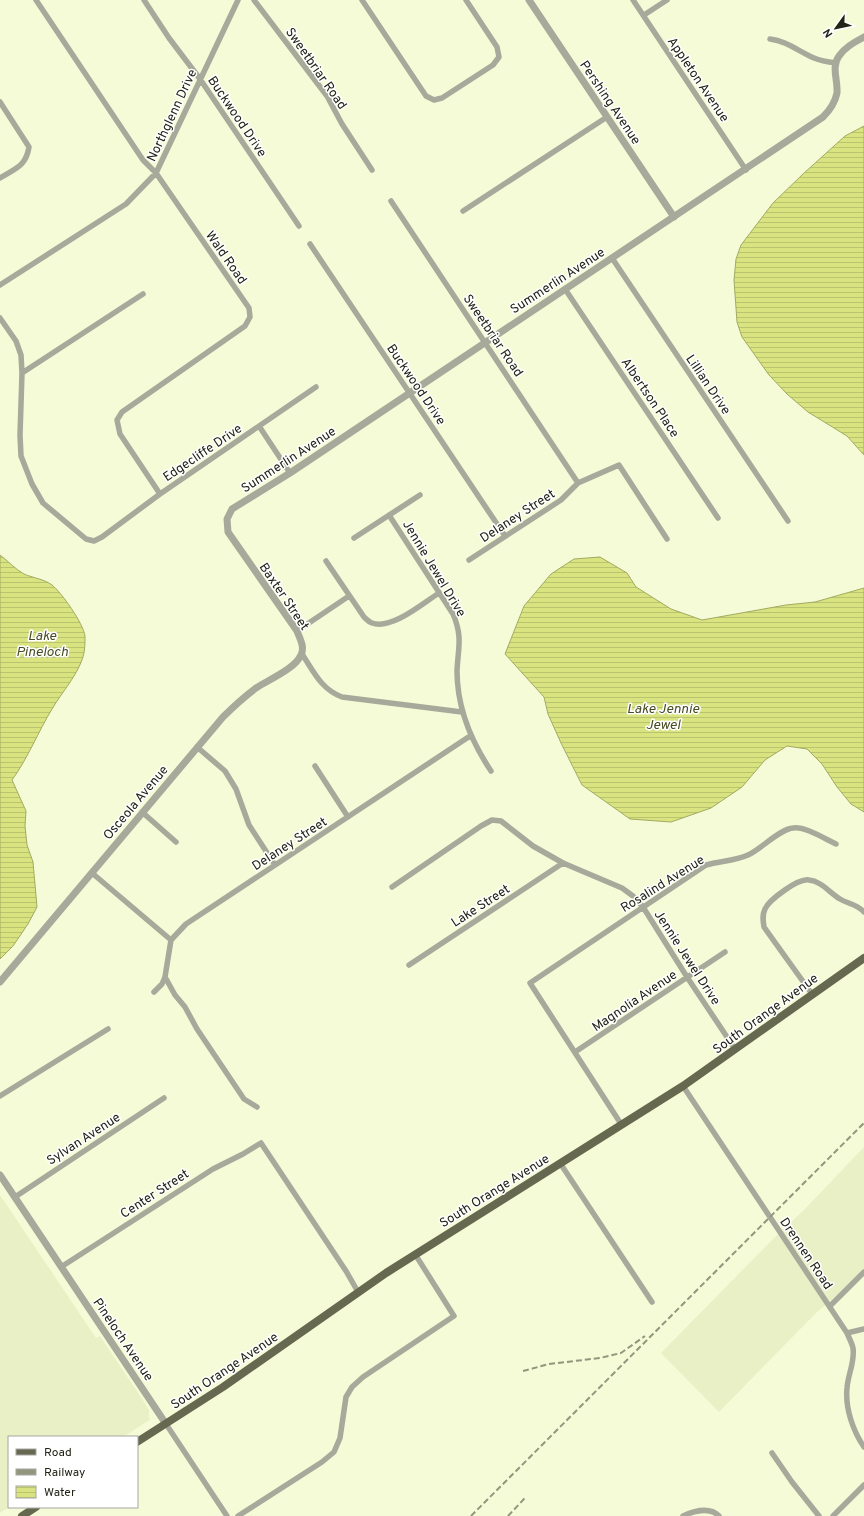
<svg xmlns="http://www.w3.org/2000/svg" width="864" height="1516" viewBox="0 0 864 1516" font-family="Overpass,sans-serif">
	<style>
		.built { fill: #e9f0c5 }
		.water { fill: url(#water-rules); stroke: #a2aa61 }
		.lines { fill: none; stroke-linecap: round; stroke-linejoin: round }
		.minor { stroke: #a7a99a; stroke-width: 5.5 }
		.tertiary { stroke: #a7a99a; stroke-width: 7 }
		.primary { stroke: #66694f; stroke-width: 8 }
		.rail { stroke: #92967d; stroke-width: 2; stroke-dasharray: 6 3; stroke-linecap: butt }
		.labels { text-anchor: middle; stroke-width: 3; stroke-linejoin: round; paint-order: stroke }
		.street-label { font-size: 13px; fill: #212316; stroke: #fff }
		.water-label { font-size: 14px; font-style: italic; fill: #474c23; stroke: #fff }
	</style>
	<defs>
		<pattern id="water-rules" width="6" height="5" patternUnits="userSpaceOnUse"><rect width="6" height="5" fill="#d9e481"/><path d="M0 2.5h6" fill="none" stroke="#bac36f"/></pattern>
	</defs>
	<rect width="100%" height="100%" fill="#f5fbd7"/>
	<!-- built -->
	<path class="built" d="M864,1147V1268L837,1295L816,1313L719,1412L661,1353L774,1238L805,1209Z
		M0,1195L96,1338L100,1336L141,1397L149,1410V1418L151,1419L123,1437H9V1507L0,1513Z"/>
	<!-- water -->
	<path class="water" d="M864,126V455L847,436L808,412L787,394L769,375L742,337L737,322L734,280L736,259L741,245L773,203L803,174L845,136Z
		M0,555C8,561 15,569 24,574C33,578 44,579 52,585C62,593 83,623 85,636C85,642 85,651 83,657C77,676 62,692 52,709C38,732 28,758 12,780L26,811L25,826L27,845L33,862L37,907L28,924L13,946L0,959Z
		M600,557L627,573L636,587L671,609L702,620L786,605L815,602L864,588V812L851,804L837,787L822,764L807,749L787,746L765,760L742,787L711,808L671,822L630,819L582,785L561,743L548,714L544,697L505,654L524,606L551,574L574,559Z"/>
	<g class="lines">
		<!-- minor -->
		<path class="minor" d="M36,0L143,160L156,173L249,308L250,317L245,326L122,412L117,420L120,434L160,494
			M144,0L169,38L200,79L299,226
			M254,0L327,96L342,124L372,170
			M362,0L426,96L434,100L442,98L493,65L499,57L497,47L466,0
			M633,0L746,170
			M644,15L667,0
			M770,39C787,41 798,51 814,58C821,61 828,62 836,63
			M0,102L29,147C26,166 16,168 0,178
			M391,201L578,483
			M463,211L607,117
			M310,244L505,536
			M612,258L788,521
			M0,285L126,204L156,173L238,0
			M565,289L718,518
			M0,318L16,341L21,355L22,373L20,435L21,456L32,484L43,503L86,539L94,541L102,537L160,494L316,387
			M22,373L143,294
			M259,426L290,473
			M389,515L453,614C463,637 458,648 457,671C457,708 471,741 491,771
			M354,538L420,495
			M469,560L561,500L578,483L619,465L667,539
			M326,561L364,617C366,619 369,622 372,623C392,630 423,603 439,593
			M297,631L349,596
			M302,654C314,672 321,689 342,697L462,712
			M197,747L225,771L236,789L249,825L275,865
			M315,766L348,817
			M142,812L176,842
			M92,873L171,940
			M392,887L481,826L492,820L501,821L533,846L563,863L622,888L633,896L643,907L687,977L735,1049
			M409,965L563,863
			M165,977L175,995L185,1007L197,1029L244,1099L257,1107
			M154,992L162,984L165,977L171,940L186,924L470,736
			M812,994L764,927C763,921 762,915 765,909C769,900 798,878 809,880C821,881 830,893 840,899C848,904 857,904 864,912
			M575,1052L725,952
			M683,1086L847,1333C849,1338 852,1343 853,1348C855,1362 848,1374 847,1388C845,1408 853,1431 864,1447
			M0,1096L108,1029
			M621,1124L530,983L706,865C720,861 735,861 748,855C761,849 780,829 793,828C805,826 825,839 836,844
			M560,1163L652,1302
			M15,1197L164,1098
			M61,1267L213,1169L243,1154L261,1143L346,1271L358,1292
			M830,1306L864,1272
			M847,1333L864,1329
			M166,1424L227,1516
			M772,1453L792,1482L819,1516
			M238,1516L322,1462L334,1452L340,1438L346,1397L352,1387L363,1377L454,1316L415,1254
			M683,1516C694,1511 709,1506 719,1516
			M833,1516L864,1485"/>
		<!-- tertiary -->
		<path class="tertiary" d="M529,0L674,217
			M0,982L223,717C233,707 244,697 256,688C268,680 295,669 301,655C305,647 300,639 297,631L228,532L227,519L232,509L290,473L823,117C830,110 835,103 837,93C838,80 831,67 839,56C845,47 855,42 864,37
			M0,1175L166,1424"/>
		<!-- primary -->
		<path class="primary" d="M137,1442L223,1387L386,1273L683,1086L864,958
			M22,1516L36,1507"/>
		<!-- rail -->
		<path class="rail" d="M523,1371L549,1364L600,1358L621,1353L645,1336
			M471,1516L864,1123
			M508,1516L525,1498"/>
	</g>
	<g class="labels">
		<!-- street labels -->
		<g class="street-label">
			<text transform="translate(317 68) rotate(55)" y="5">Sweetbriar Road</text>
			<text transform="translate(699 79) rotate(56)" y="5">Appleton Avenue</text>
			<text transform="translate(611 102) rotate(56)" y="5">Pershing Avenue</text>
			<text transform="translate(171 115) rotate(-65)" y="5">Northglenn Drive</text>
			<text transform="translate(238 116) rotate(56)" y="5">Buckwood Drive</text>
			<text transform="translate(227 257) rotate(55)" y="5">Wald Road</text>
			<text transform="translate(557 280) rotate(-33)" y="5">Summerlin Avenue</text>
			<text transform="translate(494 335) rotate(56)" y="5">Sweetbriar Road</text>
			<text transform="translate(417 384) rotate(56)" y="5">Buckwood Drive</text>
			<text transform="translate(709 384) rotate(56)" y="5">Lillian Drive</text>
			<text transform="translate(651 397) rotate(56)" y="5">Albertson Place</text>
			<text transform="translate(202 452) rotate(-34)" y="5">Edgecliffe Drive</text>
			<text transform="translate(288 459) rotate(-33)" y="5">Summerlin Avenue</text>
			<text transform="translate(517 515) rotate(-33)" y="5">Delaney Street</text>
			<text transform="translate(435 568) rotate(59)" y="5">Jennie Jewel Drive</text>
			<text transform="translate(285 596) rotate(56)" y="5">Baxter Street</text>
			<text transform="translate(135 802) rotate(-50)" y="5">Osceola Avenue</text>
			<text transform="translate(289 843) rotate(-33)" y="5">Delaney Street</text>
			<text transform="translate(662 883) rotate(-32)" y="5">Rosalind Avenue</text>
			<text transform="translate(480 905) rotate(-33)" y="5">Lake Street</text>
			<text transform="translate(688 957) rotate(57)" y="5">Jennie Jewel Drive</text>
			<text transform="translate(634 1000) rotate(-34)" y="5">Magnolia Avenue</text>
			<text transform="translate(765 1013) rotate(-36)" y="5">South Orange Avenue</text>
			<text transform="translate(83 1138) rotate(-33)" y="5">Sylvan Avenue</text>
			<text transform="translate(494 1190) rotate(-32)" y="5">South Orange Avenue</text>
			<text transform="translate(154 1193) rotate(-33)" y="5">Center Street</text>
			<text transform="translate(807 1253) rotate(56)" y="5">Drennen Road</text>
			<text transform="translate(124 1339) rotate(56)" y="5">Pineloch Avenue</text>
			<text transform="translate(224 1370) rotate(-34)" y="5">South Orange Avenue</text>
		</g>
		<!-- water labels -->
		<g class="water-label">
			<text x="42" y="640">Lake<tspan x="42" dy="16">Pineloch</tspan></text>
			<text x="663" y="713">Lake Jennie<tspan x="663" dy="16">Jewel</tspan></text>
		</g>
	</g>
	<!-- legend -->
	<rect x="8" y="1436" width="130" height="72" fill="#ffffff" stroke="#a6a7a2"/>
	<rect x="16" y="1449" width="20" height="6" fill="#66694f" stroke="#a6a7a2"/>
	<text x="44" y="1456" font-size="12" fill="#212316">Road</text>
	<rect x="16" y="1469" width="20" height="6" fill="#92967d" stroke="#a6a7a2"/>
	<text x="44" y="1476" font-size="12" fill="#212316">Railway</text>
	<rect x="16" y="1486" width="20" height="12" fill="url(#water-rules)" stroke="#a6a7a2"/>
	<text x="44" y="1496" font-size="12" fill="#212316">Water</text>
	<!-- north arrow -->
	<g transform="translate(836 28) rotate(237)" stroke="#ffffff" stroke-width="3" paint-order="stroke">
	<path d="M0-3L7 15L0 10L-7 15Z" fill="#212316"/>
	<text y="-6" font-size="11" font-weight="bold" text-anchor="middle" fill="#212316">N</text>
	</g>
</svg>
